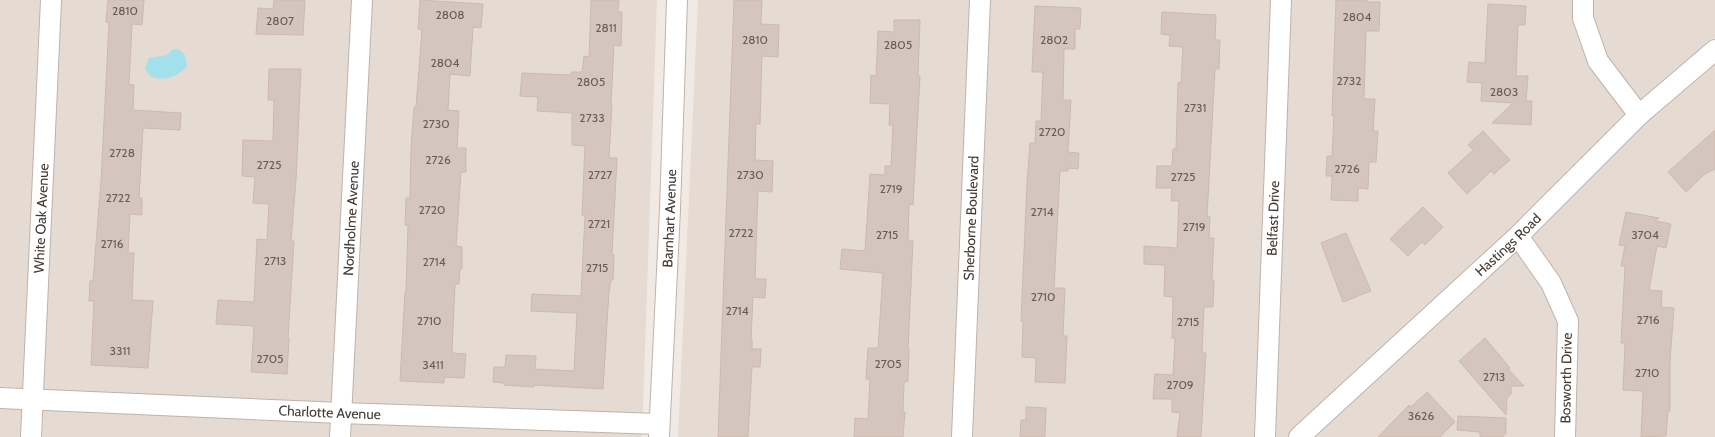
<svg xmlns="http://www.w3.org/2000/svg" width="1715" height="437" viewBox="0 0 1715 437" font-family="Cabin,sans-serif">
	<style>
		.residential { fill: #e5dbd3 }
		.water { fill: #a2e0ec }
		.building { fill: #d5c6bd; stroke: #cdb9ae }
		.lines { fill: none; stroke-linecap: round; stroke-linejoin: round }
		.street-casing { stroke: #bfb3aa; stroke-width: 22 }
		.street { stroke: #fff; stroke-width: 20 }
		.labels { text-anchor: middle; stroke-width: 3; stroke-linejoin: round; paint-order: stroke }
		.number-label { font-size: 12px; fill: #685d56 }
		.street-label { font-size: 14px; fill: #433a34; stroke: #fff }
	</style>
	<rect width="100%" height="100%" fill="#f1eae4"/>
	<!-- residential -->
	<path class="residential" d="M0,0H657L642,437H0Z
		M698,0H1715V437H678Z"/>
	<!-- water -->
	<path class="water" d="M173,49H178L185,55L187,66C177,77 164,82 150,76L145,68L149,58L167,55Z"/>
	<!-- building -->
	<path class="building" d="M108,0H144L142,25L132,24L129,84L134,85L133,110L181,113L180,130L143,128L139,198H142V215L130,214L128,253H134L132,300L153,301L148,368L91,365L94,301H89L90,281H93L101,181L109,23L106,22Z
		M274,0H305L303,35L256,34L258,8L273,9Z
		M420,0L483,4L481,28L473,27L470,76L450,74L448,110L459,111L457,148H466V172H461L456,246L462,247V269H460L459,284H455L452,353L466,354L464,378L444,377V383L400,381L405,292H406L408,225H405L406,198H410L411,147L414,107H416L422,30L418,29Z
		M591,0H619L618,12H622L621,46L614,45L611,104H612L609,158H617L612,255H614L613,280H611L609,291L603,389L534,385V387L504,385V383L493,382L494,367H505L506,355L536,356L535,369L574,371L577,313L531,311L532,294L581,296L585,215H582L585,146L572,145V113L537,111L538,97L520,96L522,73L571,75V72H582L584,56L589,57Z
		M734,0H762L761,24L779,25L778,57L762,56L760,124H756L755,160L773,161L772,192L758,191L755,279H766L765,298L753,297L751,339H752V349H761L760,367H752L748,437H718Z
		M1336,0H1367V2H1380L1379,31H1366L1364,99H1375L1373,131H1378L1376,162H1369L1368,189L1358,188V201L1331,200L1332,176H1326L1327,156H1332L1334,116H1332Z
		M1488,4L1526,6L1525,25H1518L1516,76H1528L1526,101H1532L1531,125L1492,123L1513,103L1481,101L1482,83L1467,82L1469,62L1485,63Z
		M1035,6L1081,8L1080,29H1075V49H1064L1063,100H1071L1068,152L1079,153L1078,169L1068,168V171H1060L1054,288H1065L1063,336H1067L1065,383L1035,382L1036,358L1022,357L1023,321H1021L1027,183L1030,143H1035L1036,121H1041L1043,72H1032Z
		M1162,12L1216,15L1215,40H1220L1219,69H1215L1207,217H1210L1209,238H1214L1212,280H1214L1213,307H1204L1202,353H1206L1201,437H1177L1180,413L1172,412V399H1153L1155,374L1173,375L1175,338H1172L1173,297L1164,296L1165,265L1144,264V246L1177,248L1179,201H1171L1172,188H1156L1157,166H1172L1173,149H1176L1178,82L1181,83L1183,47L1169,46L1170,35L1161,34Z
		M894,20H920L918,76H920L913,205L909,204L908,241H913L908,349H909L908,381L904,383L903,412H905L903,437H854L855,418L868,419L870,379H866L868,348H878L883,273L840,269L842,249L865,251L870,174L885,175V166H891L893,125H889L890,104L870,103L871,75L876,76L878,31L894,32Z
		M269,69H301L296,180L291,241H294L288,338H289L287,374L251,372L254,326L216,324L218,300L254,302L257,239L267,240L269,204L253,203L255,177L242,176L243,140L273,141L274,100H268Z
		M1715,130V169L1705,174L1686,192L1668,172Z
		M1483,131L1510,160L1494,174L1491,171L1467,194L1448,173L1473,150L1468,145Z
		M1423,207L1443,227L1425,245L1422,242L1408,256L1390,239Z
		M1626,212L1659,218L1655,221L1671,224L1666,248L1657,246L1649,290L1662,291L1661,307L1674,308L1670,361V411H1668L1666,436L1641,437L1643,391L1623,390L1625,343H1621L1625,266H1621L1625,246L1619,245Z
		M1346,233L1371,291L1343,302L1321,243Z
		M1485,338L1510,368L1508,369L1524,386H1511V394L1507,398L1506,415L1459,361Z
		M1427,392L1455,422L1440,437H1378L1409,405L1411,407Z
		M1026,407L1046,408L1045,437H1020L1021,420H1026Z
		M1458,416L1506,418V434H1504L1503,437H1480V432L1457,430Z"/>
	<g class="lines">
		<!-- street casing -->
		<g class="street-casing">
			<g id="street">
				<path d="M1583,0V18L1598,61L1639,115"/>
				<path d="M1518,236L1551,283L1568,321L1565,437"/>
				<path id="s1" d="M0,398L341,413L659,424"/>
				<path id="s2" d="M31,437L51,0"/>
				<path id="s3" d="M340,437L362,0"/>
				<path id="s4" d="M659,437L670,209L677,0"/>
				<path id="s5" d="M962,437L980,0"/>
				<path id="s6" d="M1265,437L1281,0"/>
				<path id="s7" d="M1299,437L1518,236L1639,115L1715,50"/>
			</g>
		</g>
		<!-- street -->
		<use href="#street" class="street"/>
	</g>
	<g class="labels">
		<!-- number labels -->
		<g class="number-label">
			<text x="125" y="15">2810</text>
			<text x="450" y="19">2808</text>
			<text x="1357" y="21">2804</text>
			<text x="280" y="25">2807</text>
			<text x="606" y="32">2811</text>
			<text x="755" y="44">2810</text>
			<text x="1054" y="44">2802</text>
			<text x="898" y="49">2805</text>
			<text x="445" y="67">2804</text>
			<text x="1349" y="85">2732</text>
			<text x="591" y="86">2805</text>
			<text x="1504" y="96">2803</text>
			<text x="1195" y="112">2731</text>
			<text x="592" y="122">2733</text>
			<text x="436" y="128">2730</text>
			<text x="1052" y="136">2720</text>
			<text x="122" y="157">2728</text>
			<text x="438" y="164">2726</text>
			<text x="269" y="169">2725</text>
			<text x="1347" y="173">2726</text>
			<text x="600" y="179">2727</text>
			<text x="750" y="179">2730</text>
			<text x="1183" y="181">2725</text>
			<text x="891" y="193">2719</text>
			<text x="118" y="202">2722</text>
			<text x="432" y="214">2720</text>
			<text x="1042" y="216">2714</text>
			<text x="599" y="228">2721</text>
			<text x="1194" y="231">2719</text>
			<text x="741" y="237">2722</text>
			<text x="887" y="239">2715</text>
			<text x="1645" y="239">3704</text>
			<text x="112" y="248">2716</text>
			<text x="275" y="265">2713</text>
			<text x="434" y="266">2714</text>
			<text x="597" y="272">2715</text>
			<text x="1043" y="301">2710</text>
			<text x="737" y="315">2714</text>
			<text x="1648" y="324">2716</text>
			<text x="429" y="325">2710</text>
			<text x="1188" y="326">2715</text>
			<text x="120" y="355">3311</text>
			<text x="270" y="363">2705</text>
			<text x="888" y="368">2705</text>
			<text x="433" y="369">3411</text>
			<text x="1647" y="377">2710</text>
			<text x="1494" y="381">2713</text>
			<text x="1180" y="389">2709</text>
			<text x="1421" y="420">3626</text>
		</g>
		<!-- street labels -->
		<g class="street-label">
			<text dy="5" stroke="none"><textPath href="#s2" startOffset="219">White Oak Avenue</textPath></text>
			<text dy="5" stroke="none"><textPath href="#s3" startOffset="219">Nordholme Avenue</textPath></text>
			<text dy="5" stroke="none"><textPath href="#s5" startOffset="219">Sherborne Boulevard</textPath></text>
			<text dy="5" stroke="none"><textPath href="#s4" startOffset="219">Barnhart Avenue</textPath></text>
			<text dy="5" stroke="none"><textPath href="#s6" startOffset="219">Belfast Drive</textPath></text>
			<text dy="5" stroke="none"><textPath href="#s7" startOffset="284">Hastings Road</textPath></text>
			<text transform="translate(1566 378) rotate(-89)" y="5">Bosworth Drive</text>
			<text dy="5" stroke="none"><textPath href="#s1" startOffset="330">Charlotte Avenue</textPath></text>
		</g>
	</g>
</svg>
